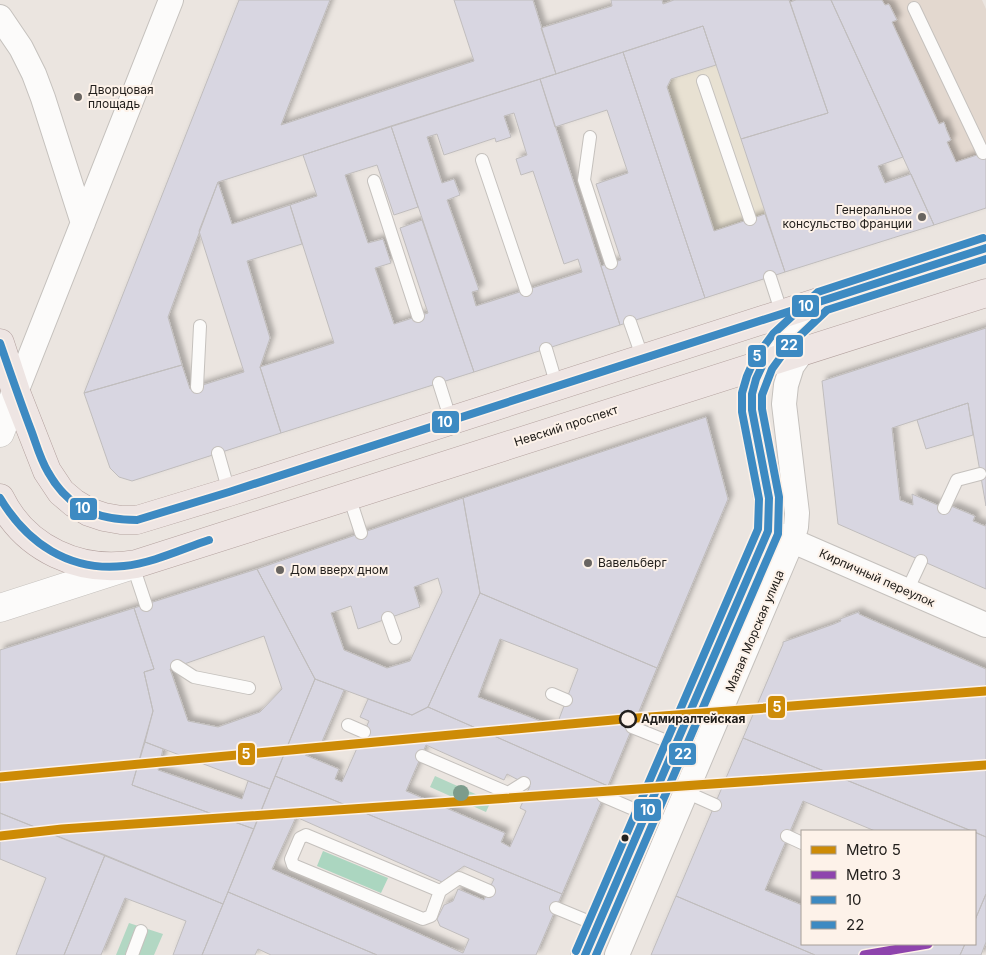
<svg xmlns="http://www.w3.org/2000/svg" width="986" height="955" viewBox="0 0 986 955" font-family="Inter,sans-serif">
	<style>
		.commercial { fill: #e8e1d2 }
		.built { fill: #e3d8cf }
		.green { fill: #b2d7c3 }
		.forest { fill: #abd6c0 }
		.building { fill: #d8d6e1; stroke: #c0bdbd; fill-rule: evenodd; filter: url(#shadow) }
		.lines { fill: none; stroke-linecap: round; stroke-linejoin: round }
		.service-casing { stroke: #c5c1bd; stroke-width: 14 }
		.minor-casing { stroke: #c5c1bd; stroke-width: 26 }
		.tertiary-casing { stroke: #c5c1bd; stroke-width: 29 }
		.secondary-casing { stroke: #c5c1bd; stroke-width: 29 }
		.primary-casing { stroke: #b3a19e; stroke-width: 29 }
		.service { stroke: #fcfbfa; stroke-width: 12 }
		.minor { stroke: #fcfbfa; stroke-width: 24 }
		.tertiary { stroke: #fcfbfa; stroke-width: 28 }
		.secondary { stroke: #fcfbfa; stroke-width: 28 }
		.primary { stroke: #eee5e3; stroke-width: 28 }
		.bus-1-casing { stroke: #fdf2e9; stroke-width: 11 }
		.bus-2-casing { stroke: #fdf2e9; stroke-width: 11 }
		.bus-3-casing { stroke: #fdf2e9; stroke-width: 11 }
		.bus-1 { stroke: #3d8ac2; stroke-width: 8 }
		.bus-2 { stroke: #3d8ac2; stroke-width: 8 }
		.bus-3 { stroke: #3d8ac2; stroke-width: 8 }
		.metro-1-casing { stroke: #fdf2e9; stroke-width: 12 }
		.metro-2-casing { stroke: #fdf2e9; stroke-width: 12 }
		.metro-1 { stroke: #cd8b06; stroke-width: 9 }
		.metro-2 { stroke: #8e44ad; stroke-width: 9 }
		.tree { fill: #7c9c8c }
		.poi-dot { fill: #696561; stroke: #fdf2e9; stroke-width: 2 }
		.stop-dot { fill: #fdf2e9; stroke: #23201d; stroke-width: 2.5 }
		.bus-dot { fill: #23201d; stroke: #fdf2e9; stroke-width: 2 }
		.labels { text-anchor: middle; stroke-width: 4; stroke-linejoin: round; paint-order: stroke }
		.poi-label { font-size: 12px; fill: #23201d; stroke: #fdf2e9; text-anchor: start }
		.street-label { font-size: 12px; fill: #23201d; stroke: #fdf2e9 }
		.stop-label { font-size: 12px; font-weight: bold; fill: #23201d; stroke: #fdf2e9; text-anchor: start }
		.line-badge { stroke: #fdf2e9; stroke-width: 2 }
		.badge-label { font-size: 14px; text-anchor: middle; font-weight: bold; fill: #fff }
	</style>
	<defs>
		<filter id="shadow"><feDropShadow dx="4.5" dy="-4.5" stdDeviation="2.5" flood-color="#0004"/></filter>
	</defs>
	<rect width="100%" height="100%" fill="#ebe5e0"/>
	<!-- commercial -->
	<path class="commercial" d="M703,26L785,272L705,298L623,52Z"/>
	<!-- built -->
	<path class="built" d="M831,0H982L986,9V208L934,225Z"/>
	<!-- green -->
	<path class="green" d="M435,776L491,801L486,812L430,787Z
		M129,923L163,934L154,955H116Z"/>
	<!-- forest -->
	<path class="forest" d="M323,851L388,878L381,893L317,866Z"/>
	<!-- building -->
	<path class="building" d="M239,0H330L281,125L474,61L454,0H533L556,74L218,182L168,317L182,365L84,393Z
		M611,0H662L663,4L674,0H789L828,113L741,139L703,26L556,74L541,28L612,6Z
		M796,0H831L903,157L878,166L885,183L911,174L934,225L785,272L741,139L828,113L790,2Z
		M831,0H882L885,5L889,4L897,20L892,22L939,124L944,122L947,131L951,140L947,142L956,162L986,152V208L934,225Z
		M703,26L716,65L671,79L667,87L714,231L765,214L785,272L705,298L623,52Z
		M623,52L705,298L620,325L601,266L621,260L596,184L628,173L607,110L555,127L540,79Z
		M540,79L620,325L474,372L391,126ZM514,113L527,155L516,159L521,175L533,171L564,264L578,259L582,272L476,306L472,292L479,290L447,200L460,195L454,179L442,183L427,137L437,134L444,155L495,138L496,142L511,137L504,116Z
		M391,126L418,207L394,215L377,165L345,175L368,243L383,239L391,263L375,268L394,324L428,313L400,228L422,220L474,372L281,433L260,367L334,343L290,205L317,196L303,155Z
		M218,182L232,224L290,205L302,244L247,261L270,338L260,367L281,433L132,481L119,477L110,468L84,393L182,365L190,389L244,372L199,231Z
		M986,328V506L968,403L892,428L900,500L913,505L912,494L949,510L951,506L975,516L973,521L985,526L986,524V589L838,524L822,381Z
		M968,403L973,435L926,449L917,420Z
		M706,417L728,499L657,668L480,593L463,498Z
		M463,498L480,593L428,707L412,715L315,679L257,569ZM438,578L442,592L410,661L387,668L344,650L331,613L351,606L358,629L420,607L414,587Z
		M257,569L315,679L270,789L145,742L153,711L144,672L154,669L134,608ZM264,636L282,689L260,712L218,727L188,721L170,669Z
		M480,593L657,668L608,786L428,707ZM500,639L578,669L556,727L478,697Z
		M134,608L154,669L144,672L153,711L132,785L254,829L223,904L0,813V650Z
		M859,612V614L870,619L986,669V837L743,738L783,644V642L834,624L841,621L840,619Z
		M315,679L344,690L318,751L309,747L305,755L339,769L335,779L342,782L369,721L360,717L368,699L412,715L428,707L608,786L562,894L275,776ZM426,745L504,780L507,774L530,786L520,808L526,811L510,847L501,842L505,833L406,791Z
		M743,738L972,831H875L803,801L765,890L802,905V944H965L960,955H815L676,896Z
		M145,742L163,749L158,770L242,799L248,781L270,789L254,829L132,785Z
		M275,776L562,894L536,955H377L228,892ZM296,817L442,882L464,866L494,879L484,900L458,889L453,901L444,905L437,919L440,926L469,939L463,953L272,869Z
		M0,813L105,855L64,955H16L46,878L0,859Z
		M975,832L986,837V894L975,920Z
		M105,855L223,904L202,955H173L186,921L125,898L101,955H64Z
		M228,892L377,955H271L258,949L255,955H202Z
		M986,894V942L981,955H960L965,944H975V920Z
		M676,896L815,955H651Z"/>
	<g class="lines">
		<!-- service casing -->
		<g class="service-casing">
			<path id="service" d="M914,8L983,153
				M703,81L750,219
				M590,137L584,180L611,263
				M482,160L526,290
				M374,181L418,316
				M770,277L782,314
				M630,322L643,359
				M546,349L557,386
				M439,383L451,421
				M197,387L200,326
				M218,453L229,492
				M349,496L361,533
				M944,508L957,480L980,474
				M133,566L146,605
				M907,591L921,561
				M388,618L395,638
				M177,666L194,677L249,688
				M552,694L566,700
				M348,725L364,732
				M632,727L674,744
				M422,756L508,793L524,783
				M659,780L715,805
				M603,796L645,814
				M787,836L802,843
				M440,891L431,916L423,919L293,865L291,859L300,838L306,835L440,891L459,878L489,891
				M556,908L597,925
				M132,955L141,931"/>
		</g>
		<!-- minor casing -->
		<g class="minor-casing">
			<path id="minor" d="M0,17L21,48L34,74L43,98L83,223
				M16,392L171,0
				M779,535L986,625
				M617,955L792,541L796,527L797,513L784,404L786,385L792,366L802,352"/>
		</g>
		<!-- tertiary casing -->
		<g class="tertiary-casing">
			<path id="tertiary" d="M585,955L768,531C770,507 767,486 762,463C758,441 750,417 752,395C755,358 796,324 822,301"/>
		</g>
		<!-- secondary casing -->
		<g class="secondary-casing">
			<path id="secondary" d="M0,433L16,392
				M0,608L127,567"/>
		</g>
		<!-- primary casing -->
		<g class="primary-casing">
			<path id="primary" d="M0,343L16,392L47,471L61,492L74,503L89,512L104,517L121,520H137L229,492L986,248
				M0,498C25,549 80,574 136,564L986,293"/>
		</g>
		<!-- service -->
		<use href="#service" class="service"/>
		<!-- minor -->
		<use href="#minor" class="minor"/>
		<!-- tertiary -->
		<use href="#tertiary" class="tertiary"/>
		<!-- secondary -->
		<use href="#secondary" class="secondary"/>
		<!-- primary -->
		<use href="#primary" class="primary"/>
		<!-- bus-1 casing -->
		<g class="bus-1-casing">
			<path id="bus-1" d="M0,343C10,372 20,401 31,430C36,443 40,459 48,472C68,508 97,520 137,520L229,492L986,248
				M0,498C27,543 69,572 124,566C153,563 182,549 209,540
				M585,955L768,531L769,498L752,410V394L756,379L763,364"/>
		</g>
		<!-- bus-2 casing -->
		<g class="bus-2-casing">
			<path id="bus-2" d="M596,955L778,534L779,497L762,409V395L772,369L788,347L827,310L986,259"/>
		</g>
		<!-- bus-3 casing -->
		<g class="bus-3-casing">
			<path id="bus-3" d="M576,951L758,529L759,499L742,412V393L747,376L754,360L773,334L818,292L983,238"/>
		</g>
		<!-- bus-1 -->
		<use href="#bus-1" class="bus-1"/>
		<!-- bus-2 -->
		<use href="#bus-2" class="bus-2"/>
		<!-- bus-3 -->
		<use href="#bus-3" class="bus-3"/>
		<!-- metro-1 casing -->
		<g class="metro-1-casing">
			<path id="metro-1" d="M0,777L624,719L986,691
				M0,836L62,829L986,765"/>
		</g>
		<!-- metro-2 casing -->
		<g class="metro-2-casing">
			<path id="metro-2" d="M864,955L928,944"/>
		</g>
		<!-- metro-1 -->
		<use href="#metro-1" class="metro-1"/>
		<!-- metro-2 -->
		<use href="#metro-2" class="metro-2"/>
	</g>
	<!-- trees -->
	<circle class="tree" cx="461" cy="793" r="8"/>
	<!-- markers -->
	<g class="poi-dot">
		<circle cx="78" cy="97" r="5"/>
		<circle cx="922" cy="217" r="5"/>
		<circle cx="588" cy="563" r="5"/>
		<circle cx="280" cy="570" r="5"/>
	</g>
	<circle class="stop-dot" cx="628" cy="719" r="8"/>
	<circle class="bus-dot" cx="625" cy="838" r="4.5"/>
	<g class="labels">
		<!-- poi labels -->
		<g class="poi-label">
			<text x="88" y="94">Дворцовая<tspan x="88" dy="14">площадь</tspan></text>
			<text x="912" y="214" text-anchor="end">Генеральное<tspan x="912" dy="14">консульство Франции</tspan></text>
			<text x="598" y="567">Вавельберг</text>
			<text x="290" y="574">Дом вверх дном</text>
		</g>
		<!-- street labels -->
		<g class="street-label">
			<text transform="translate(566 426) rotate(-18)" y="4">Невский проспект</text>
			<text transform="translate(877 578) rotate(24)" y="4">Кирпичный переулок</text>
			<text transform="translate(755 631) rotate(-67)" y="4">Малая Морская улица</text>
		</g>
		<!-- stop labels -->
		<g class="stop-label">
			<text x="641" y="723">Адмиралтейская</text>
		</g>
	</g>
	<g class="line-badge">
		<rect x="791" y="294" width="29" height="24" rx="5" fill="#3d8ac2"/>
		<rect x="775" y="334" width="29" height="24" rx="5" fill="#3d8ac2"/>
		<rect x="747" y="344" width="20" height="24" rx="5" fill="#3d8ac2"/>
		<rect x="431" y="410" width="29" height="24" rx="5" fill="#3d8ac2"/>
		<rect x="69" y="497" width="29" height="24" rx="5" fill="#3d8ac2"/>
		<rect x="767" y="695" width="19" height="24" rx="5" fill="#cd8b06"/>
		<rect x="237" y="742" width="19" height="24" rx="5" fill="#cd8b06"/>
		<rect x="668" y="742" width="29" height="24" rx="5" fill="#3d8ac2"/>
		<rect x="633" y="798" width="29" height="24" rx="5" fill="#3d8ac2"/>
	</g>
	<g class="badge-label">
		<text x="806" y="311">10</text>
		<text x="789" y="350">22</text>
		<text x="757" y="361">5</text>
		<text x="445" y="427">10</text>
		<text x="83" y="513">10</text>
		<text x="777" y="712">5</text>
		<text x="246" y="759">5</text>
		<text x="683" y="759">22</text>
		<text x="648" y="815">10</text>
	</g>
	<!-- legend -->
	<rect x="801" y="830" width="175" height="115" fill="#fdf2e9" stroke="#a69e97"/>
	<rect x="811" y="846" width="25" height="8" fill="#cd8b06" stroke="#a69e97"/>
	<text x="846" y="855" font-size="15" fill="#23201d">Metro 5</text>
	<rect x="811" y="871" width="25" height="8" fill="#8e44ad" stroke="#a69e97"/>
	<text x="846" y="880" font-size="15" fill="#23201d">Metro 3</text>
	<rect x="811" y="896" width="25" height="8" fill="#3d8ac2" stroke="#a69e97"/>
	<text x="846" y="905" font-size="15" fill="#23201d">10</text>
	<rect x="811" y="921" width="25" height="8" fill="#3d8ac2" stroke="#a69e97"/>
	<text x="846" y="930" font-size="15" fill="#23201d">22</text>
</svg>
